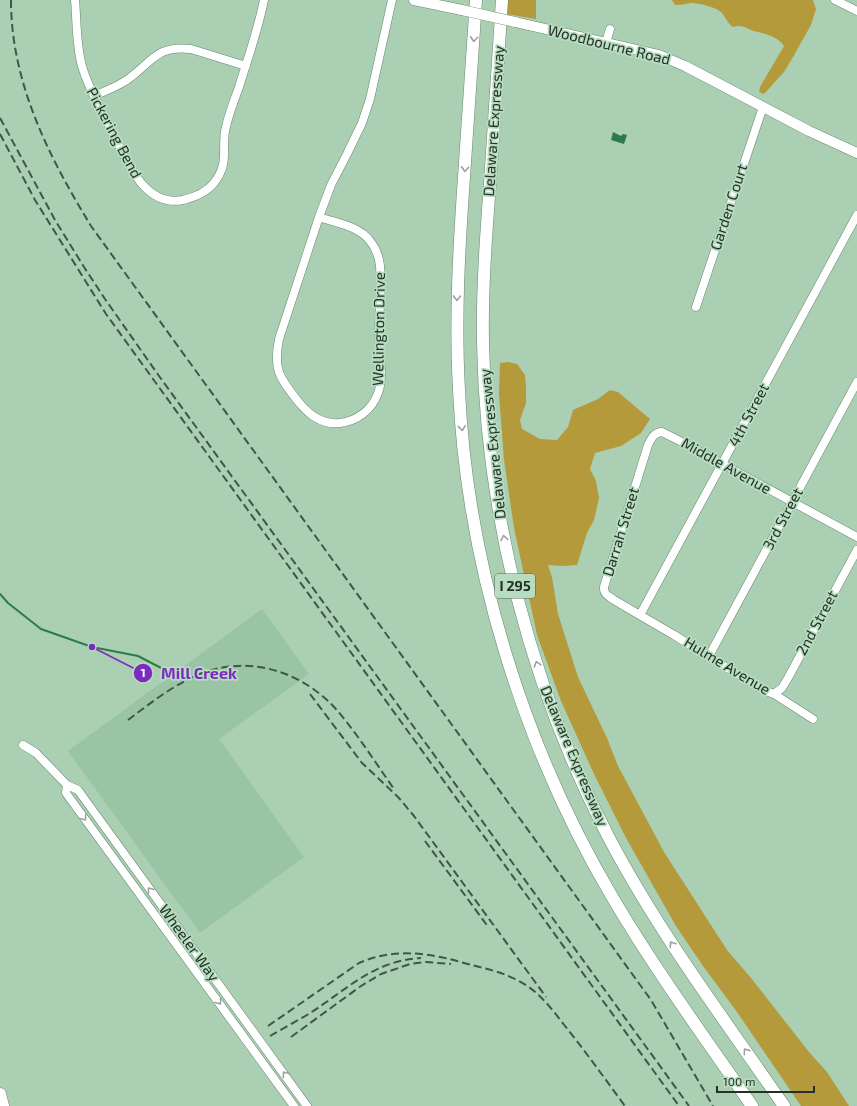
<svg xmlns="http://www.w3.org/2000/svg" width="857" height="1106" viewBox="0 0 857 1106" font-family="'Exo 2',sans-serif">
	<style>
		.built { fill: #99c5a5 }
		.green { fill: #b59a3c }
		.water { fill: #2c7b49 }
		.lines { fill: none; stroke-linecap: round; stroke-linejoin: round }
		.stream { stroke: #2c7b49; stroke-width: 2 }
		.minor-casing { stroke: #66896f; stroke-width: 9 }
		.major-casing { stroke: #66896f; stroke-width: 11 }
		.highway-casing { stroke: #66896f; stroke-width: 13 }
		.minor { stroke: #fff; stroke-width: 8 }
		.major { stroke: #fff; stroke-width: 10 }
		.highway { stroke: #fff; stroke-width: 12 }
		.rail { stroke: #425648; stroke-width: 2; stroke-dasharray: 8 4; stroke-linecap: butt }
		.major-bridge-casing { stroke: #66896f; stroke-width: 11; stroke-linecap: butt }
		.major-bridge { stroke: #fff; stroke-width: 10 }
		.oneway { stroke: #9ca29e }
		.labels { text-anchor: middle; stroke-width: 3.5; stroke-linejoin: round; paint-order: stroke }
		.shield { fill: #b7dcc0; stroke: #4f6455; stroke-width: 1 }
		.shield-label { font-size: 14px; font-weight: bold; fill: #233127 }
		.street-label { font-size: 15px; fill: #233127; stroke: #b7dcc0 }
		.leader { fill: none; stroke: #7b2cbf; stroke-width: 1.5 }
		.callout-dot { fill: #7b2cbf; stroke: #b7dcc0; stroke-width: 1.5 }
		.mark-label { font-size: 12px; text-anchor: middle; font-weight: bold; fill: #fff }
		.callout-label { font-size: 16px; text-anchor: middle; font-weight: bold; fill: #7b2cbf; stroke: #b7dcc0; stroke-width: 3.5; stroke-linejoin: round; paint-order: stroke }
	</style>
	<rect width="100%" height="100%" fill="#aacfb3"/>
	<!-- built -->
	<path class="built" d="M262,609L309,674L219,739L304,857L200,933L68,751Z"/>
	<!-- green -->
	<path class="green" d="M507,0H536V19L506,14Z
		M672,0H813L816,9L811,25L793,57L784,72L764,94L759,92L760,87L784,46C777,36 765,34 754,31C746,28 742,24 733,27C727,23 726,17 721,12C716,7 698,3 691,3C685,4 681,5 675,5Z
		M508,362L517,364L525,375L526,388V403L520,420L522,429L540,439L557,440L568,427L573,410L598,399L610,390L618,392L650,419L641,433L621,446L595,453L590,469L596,481L599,498L594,520L587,533L577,565L563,566L548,565L552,577L558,614L578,677L607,738L618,766L664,852L727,950L751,978L809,1052L827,1072L849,1106H801L737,1012L703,966L676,926L626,838L594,774L561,701L537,635L514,528L504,460L499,394L500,363Z"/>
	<!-- water -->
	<path class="water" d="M613,132L621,136L623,134L627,135L624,144L611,140Z"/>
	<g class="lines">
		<!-- stream -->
		<path class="stream" d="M0,594L8,603L41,629L92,647L138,656L167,671"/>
		<!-- minor casing -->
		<g class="minor-casing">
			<path id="minor" d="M75,0C77,22 76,45 82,66C88,88 101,109 111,130C126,158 143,208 183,200C195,197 206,193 214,183C229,163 222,152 225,131C228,116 234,101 239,87C248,58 258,30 264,0
				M835,0L857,11
				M606,42L610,29
				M94,96C107,90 120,86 131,77C153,60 158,45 191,49L246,66
				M319,217C336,223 359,226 370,241C376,248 379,257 380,266C382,288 379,311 379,333C379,350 384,379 378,393C372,410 357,421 340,423C321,425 308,414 297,400C279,377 273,369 279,339Z
				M319,217L331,185L347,154L362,123L370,99L392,0
				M696,307L763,107
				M640,615L857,215
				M709,656L857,382
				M774,694L782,688L788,678L857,550
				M813,719L774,694L763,690L674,635L614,600C609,596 603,594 604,587L648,445C651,439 654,432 662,432L682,442L857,537
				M23,745L36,753L67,785L78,790L307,1106
				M67,785L66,793L294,1106"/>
		</g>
		<!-- major casing -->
		<g class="major-casing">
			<path id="major" d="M414,0L462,10
				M515,22L659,55L685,66L809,131L857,153"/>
		</g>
		<!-- highway casing -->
		<g class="highway-casing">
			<path id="highway" d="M476,0C472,59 468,118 464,177C459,248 455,318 459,390C467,565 524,749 614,900C656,971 705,1038 752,1106
				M502,0C498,61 494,122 490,183C486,236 482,290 483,343C486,515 530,686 609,838C659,933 724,1019 784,1106
				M0,1094L3,1106"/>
		</g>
		<!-- minor -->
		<use href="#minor" class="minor"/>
		<!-- major -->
		<use href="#major" class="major"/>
		<!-- highway -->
		<use href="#highway" class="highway"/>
		<!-- rail -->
		<path class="rail" d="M11,0C11,83 49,157 91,226L651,1000L713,1106
			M0,118L55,220L84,267L105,299L159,376L689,1106
			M0,134L35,200L106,314L679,1106
			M310,694L362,763L399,798L414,816L546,997
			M128,720C148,705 168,689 191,678C241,653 298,668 335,708C357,733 375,762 394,789
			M425,841L489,928
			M268,1026L359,963C391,949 424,952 457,961C477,967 498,970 517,980C538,990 551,1008 565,1026C586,1052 605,1079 625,1106
			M270,1036C282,1029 295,1022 307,1015C347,990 372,961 421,958
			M291,1037L361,986L381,974L410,964L426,962L451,964"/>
		<!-- major-bridge casing -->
		<g class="major-bridge-casing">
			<path id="major-bridge" d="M462,10L515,22"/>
		</g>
		<!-- major-bridge -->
		<use href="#major-bridge" class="major-bridge"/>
	</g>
	<!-- one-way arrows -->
	<defs><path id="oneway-chevron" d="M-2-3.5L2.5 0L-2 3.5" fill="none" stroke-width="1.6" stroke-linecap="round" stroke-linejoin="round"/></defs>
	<g class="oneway">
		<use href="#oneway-chevron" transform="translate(474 39) rotate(94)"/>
		<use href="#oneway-chevron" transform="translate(465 169) rotate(94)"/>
		<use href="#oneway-chevron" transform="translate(457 298) rotate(91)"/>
		<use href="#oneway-chevron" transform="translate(462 428) rotate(84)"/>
		<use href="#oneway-chevron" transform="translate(504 538) rotate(-101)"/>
		<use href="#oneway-chevron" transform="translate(537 664) rotate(-108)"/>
		<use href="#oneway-chevron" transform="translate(84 818) rotate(54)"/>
		<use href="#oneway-chevron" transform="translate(150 890) rotate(-126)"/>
		<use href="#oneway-chevron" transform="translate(672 944) rotate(-124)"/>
		<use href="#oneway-chevron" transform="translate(219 1002) rotate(54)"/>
		<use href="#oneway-chevron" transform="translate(746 1051) rotate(-125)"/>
		<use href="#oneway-chevron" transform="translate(285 1074) rotate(-126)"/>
	</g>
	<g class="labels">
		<!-- shield labels -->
		<rect class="shield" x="495" y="574" width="40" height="24" rx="3"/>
		<g class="shield-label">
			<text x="515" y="591">I 295</text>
		</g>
		<!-- street labels -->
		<g class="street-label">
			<text transform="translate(609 45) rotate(14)" y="5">Woodbourne Road</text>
			<text transform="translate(494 121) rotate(-86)" y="5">Delaware Expressway</text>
			<text transform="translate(114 133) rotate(62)" y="5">Pickering Bend</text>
			<text transform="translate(729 207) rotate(-72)" y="5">Garden Court</text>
			<text transform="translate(379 329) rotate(-89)" y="5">Wellington Drive</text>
			<text transform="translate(749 415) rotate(-62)" y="5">4th Street</text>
			<text transform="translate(493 444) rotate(-96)" y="5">Delaware Expressway</text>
			<text transform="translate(726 466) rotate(29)" y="5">Middle Avenue</text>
			<text transform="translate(783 519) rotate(-62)" y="5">3rd Street</text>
			<text transform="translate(621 532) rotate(-73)" y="5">Darrah Street</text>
			<text transform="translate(817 623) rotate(-62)" y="5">2nd Street</text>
			<text transform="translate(727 666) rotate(31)" y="5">Hulme Avenue</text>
			<text transform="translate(574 756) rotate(67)" y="5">Delaware Expressway</text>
			<text transform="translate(189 943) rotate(54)" y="5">Wheeler Way</text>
		</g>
	</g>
	<!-- callouts -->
	<path class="leader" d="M92 647L143 673"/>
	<g class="callout-dot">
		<circle cx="92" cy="647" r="4"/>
		<circle cx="143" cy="673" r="10"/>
	</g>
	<g class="mark-label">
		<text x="143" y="677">1</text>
	</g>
	<g class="callout-label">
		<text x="199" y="679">Mill Creek</text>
	</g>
	<!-- scale -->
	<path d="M717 1086v6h97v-6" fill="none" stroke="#233127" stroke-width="2"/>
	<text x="723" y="1086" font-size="12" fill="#233127" stroke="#b7dcc0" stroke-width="3" paint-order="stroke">100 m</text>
</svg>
